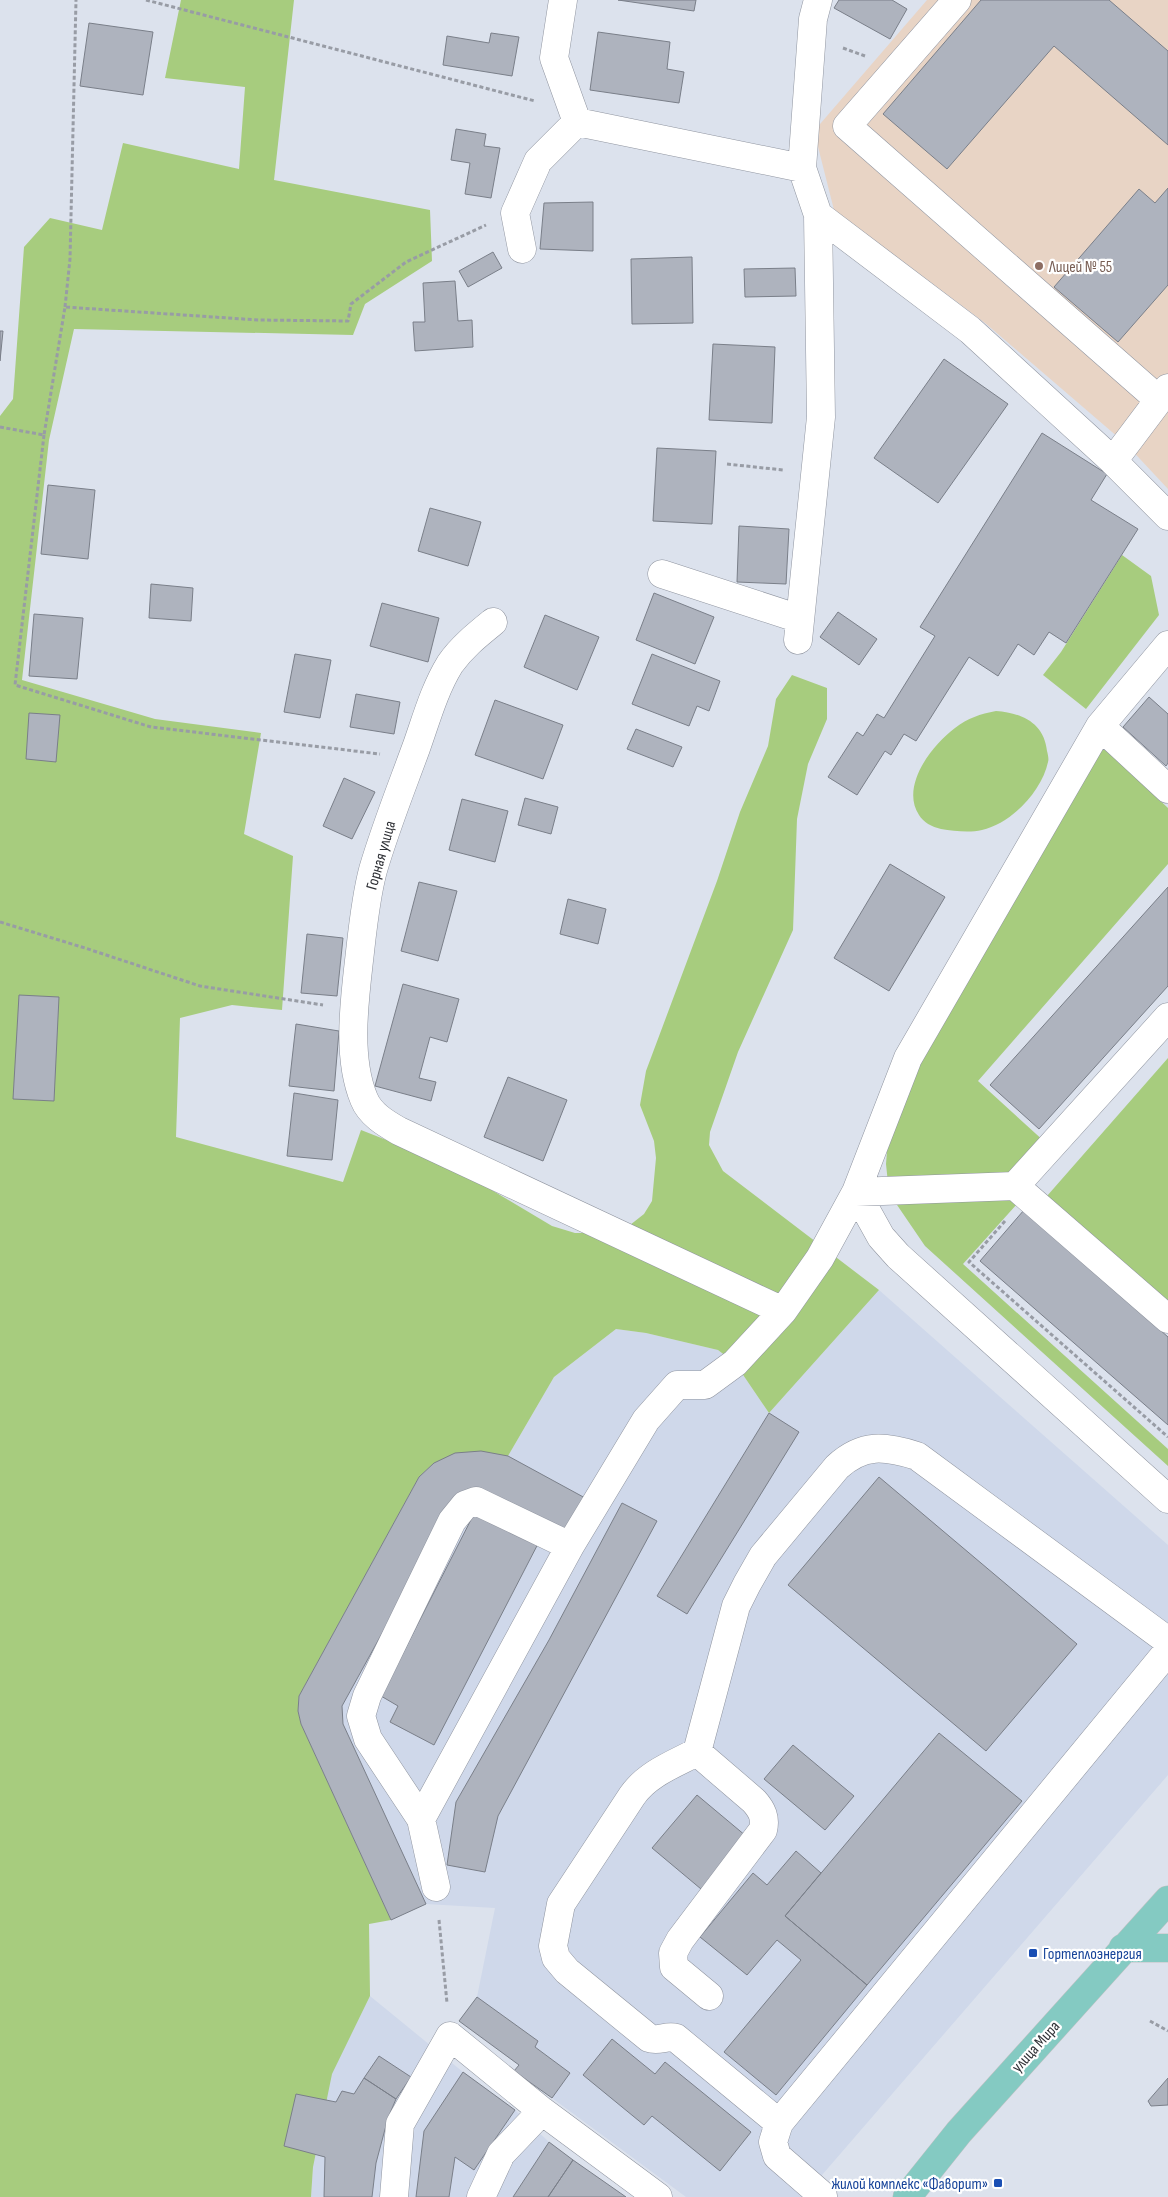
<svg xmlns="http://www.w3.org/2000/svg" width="1168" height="2197" viewBox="0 0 1168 2197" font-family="'Sofia Sans Condensed',sans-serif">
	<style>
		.built { fill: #cfd8ea }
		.education { fill: #e8d4c5 }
		.green { fill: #a7cc7e }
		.building { fill: #aeb3be; stroke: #7a7f89 }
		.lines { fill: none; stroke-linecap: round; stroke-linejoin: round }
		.minor-casing { stroke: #9095a0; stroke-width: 29 }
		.major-casing { stroke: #c1c2c3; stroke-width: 29 }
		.path { stroke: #989ca5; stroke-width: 3; stroke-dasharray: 4 2.5; stroke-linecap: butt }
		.minor { stroke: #fff; stroke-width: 28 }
		.major { stroke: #84cac2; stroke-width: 28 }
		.education-dot { fill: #8d6e63; stroke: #fff; stroke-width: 2 }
		.transit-dot { fill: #1a4fb4; stroke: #fff; stroke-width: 2 }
		.labels { text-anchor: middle; stroke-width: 4.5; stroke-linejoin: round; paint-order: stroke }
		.education-label { font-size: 16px; fill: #785e54; stroke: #fff; text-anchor: start }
		.street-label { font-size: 16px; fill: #303237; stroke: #fff }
		.transit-label { font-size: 16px; fill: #164399; stroke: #fff; text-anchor: start }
	</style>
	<rect width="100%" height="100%" fill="#dce2ed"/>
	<!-- built -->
	<path class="built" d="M879,1290L1168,1545V1775L803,2197H686L552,2098L570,2073L535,2047L538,2041L477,1997L495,1908L426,1904L391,1920L301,1724L298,1711L299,1696L419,1477L434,1463L508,1456L554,1377L616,1329L646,1333L718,1350L735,1363L769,1413Z
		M370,1996L463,2072L515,2110L549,2142L573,2160L548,2197H311L313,2167L287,2064L332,2073Z"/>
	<!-- education -->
	<path class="education" d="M927,0H1168V489L1126,444L985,323L834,210L814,131Z"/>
	<!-- green -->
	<path class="green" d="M181,0H294L274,180L430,210L432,261L365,304L353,335L74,329L49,440L22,680L155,719L261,733L244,834L293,856L282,1010L232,1005L180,1018L176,1137L343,1182L361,1130L450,1165L552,1226L575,1233H600L630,1225L644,1214L652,1201L656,1158L654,1141L640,1105L646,1071L717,881L740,812L768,746L776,699L792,675L827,688V719L808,764L797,819L793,930L738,1052L710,1132L709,1145L723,1171L879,1290L769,1413L735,1363L718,1350L646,1333L616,1329L554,1377L508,1456L434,1463L419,1477L299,1696L298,1711L301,1724L391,1920L369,1924L370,1996L332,2074L313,2167L311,2197H0V416L13,399L24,247L50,218L102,230L123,143L239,169L245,87L165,78Z
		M1122,555L1151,576L1159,615L1086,709L1043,675L1061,652Z
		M996,711C1022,713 1044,723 1047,751C1048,755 1049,759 1048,762C1042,791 1011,824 982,830C969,833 954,831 941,829C932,827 923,822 919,815C900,786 932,745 955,728C968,718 980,714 996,711Z
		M1103,747L1168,808V864L978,1081L1046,1143L1017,1204L963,1264L1168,1449V1466L925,1246L895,1202L888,1183L886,1164L888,1139L920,1063Z
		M1168,1058V1302L1047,1196Z"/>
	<!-- building -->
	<path class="building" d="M618,0H696L694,11Z
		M839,0H892L907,9L890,39L834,8Z
		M981,0H1109L1168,51V145L1054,46L947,169L883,114Z
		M89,23L153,32L143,95L80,86Z
		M598,32L670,42L667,69L684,72L679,103L590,90Z
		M491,33L519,37L512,76L443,65L447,36L489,43Z
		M456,129L486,134L484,146L500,148L491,198L465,194L470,163L451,160Z
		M1168,188V285L1118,342L1054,287L1139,189L1155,203Z
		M593,202V251L540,249L544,203Z
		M493,252L502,268L468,287L459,271Z
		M692,257L693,323L632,324L631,259Z
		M795,268L796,296L745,297L744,269Z
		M455,281L458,321L472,320L473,347L415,351L413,322H425L423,283Z
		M0,331H3L0,361Z
		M713,344L775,347L772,423L709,420Z
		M944,359L1008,404L938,503L874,458Z
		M1042,433L1107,474L1091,500L1138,529L1066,643L1049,632L1034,655L1018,644L998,676L969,657L916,741L904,734L891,755L885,751L857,795L828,777L857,732L863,736L877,714L884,718L935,636L920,627Z
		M657,448L716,451L712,524L653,521Z
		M48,485L95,490L88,559L41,554Z
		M430,508L481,522L468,566L418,551Z
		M739,526L789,529L786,584L737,582Z
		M151,584L193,588L191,621L149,618Z
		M654,593L714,617L695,664L636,640Z
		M382,603L439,618L428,662L370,646Z
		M838,612L877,639L859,665L820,637Z
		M34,614L83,618L77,679L29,676Z
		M545,615L599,637L577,690L524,667Z
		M295,654L331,660L320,718L284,712Z
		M652,654L720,681L709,711L697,706L689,726L632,704Z
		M356,694L400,702L394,734L350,727Z
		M1149,697L1168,714V763L1166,766L1123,727Z
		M495,700L563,725L543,779L475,755Z
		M29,713L60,715L56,762L26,759Z
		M636,729L682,747L673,767L627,749Z
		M344,778L375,792L352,839L323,826Z
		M525,798L558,807L551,834L518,825Z
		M462,799L508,811L495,862L449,850Z
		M890,864L945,897L889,991L834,958Z
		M419,882L457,891L438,961L401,951Z
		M1168,887V986L1039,1129L990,1085Z
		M568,899L606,909L598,944L560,934Z
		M307,934L343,938L337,996L301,993Z
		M403,984L459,999L447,1042L430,1037L419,1078L436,1082L431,1101L375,1086Z
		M19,995L59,997L54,1101L13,1099Z
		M296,1024L339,1031L334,1091L289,1086Z
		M508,1077L567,1100L543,1161L484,1137Z
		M294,1093L338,1100L332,1160L287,1156Z
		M1024,1210L1168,1337V1425L980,1261Z
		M769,1413L799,1432L687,1614L657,1596Z
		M481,1451L508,1456L587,1499L566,1538L455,1501L342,1706L343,1724L426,1904L391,1920L301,1724L298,1711L299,1696L419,1477L434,1463L455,1453Z
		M879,1477L1077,1644L986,1751L788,1585Z
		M622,1503L657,1521L498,1816L485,1872L447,1865L456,1802L549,1640Z
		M478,1506L541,1538L434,1745L390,1722L398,1706L381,1696Z
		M939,1733L1022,1801L867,1985L785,1916Z
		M793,1745L854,1796L825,1830L764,1779Z
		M697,1795L746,1836L701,1889L652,1848Z
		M796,1851L821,1873L785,1916L867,1985L776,2095L724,2052L801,1960L777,1940L747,1975L700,1937L753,1873L767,1885Z
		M477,1997L538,2041L535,2047L570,2073L552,2098L514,2071L519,2065L459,2021Z
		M612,2039L655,2074L665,2062L751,2132L720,2171L652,2116L644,2125L583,2075Z
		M379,2056L411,2077L396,2099L364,2078Z
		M463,2072L515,2110L474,2170L455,2157L449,2197H416L424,2131Z
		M364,2078L396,2099L388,2118L376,2163L372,2197H324L325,2157L284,2146L296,2094L336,2102L342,2091L354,2094Z
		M1168,2078V2105L1151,2106L1148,2101Z
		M549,2142L573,2160L548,2197H513Z
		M573,2160L626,2197H548Z"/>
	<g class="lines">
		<!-- minor casing -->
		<g class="minor-casing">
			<path id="minor" d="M957,0L847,126L1159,400
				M577,122L802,168
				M818,215L970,330L1113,461L1168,516
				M522,249L515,213L538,161L577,122L554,58L563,0
				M1113,461L1168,388
				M662,574L800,619
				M493,622C477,635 462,647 450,664C434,690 426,720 416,748C401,789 385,829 373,870C366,896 363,925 360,952C355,997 346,1056 364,1099C370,1114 385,1123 399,1131L783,1311
				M798,640L821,417L818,215L802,168L813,19L818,0
				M1168,645L1100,726L908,1058L856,1192L881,1237L898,1256L1168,1499
				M1100,726L1168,789
				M1015,1186L1168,1017
				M697,1752C674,1764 647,1774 632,1796L561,1904L553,1946L556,1958L567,1971L649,2038C659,2042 666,2035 676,2038L779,2123L773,2142L777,2156L823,2196
				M421,1819L570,1546L646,1420L677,1385H705L735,1363L783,1311L820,1258L856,1192L1015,1186L1168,1319
				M436,1887L421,1819L368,1739L361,1716L367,1696L452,1521L465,1505L476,1501L570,1546
				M709,1996L674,1967L673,1953L680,1940L763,1830C766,1818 762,1810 754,1801L697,1752L736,1606L747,1584L763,1556L837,1467C863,1443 885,1446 917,1456L1168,1641
				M779,2123L1168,1651
				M394,2197L400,2124L450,2036L542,2111L658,2197
				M481,2197L501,2154L542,2111"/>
		</g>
		<!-- major casing -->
		<g class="major-casing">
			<path id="major" d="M1123,1948H1168
				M907,2197L959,2132L1168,1900"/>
		</g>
		<!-- path -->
		<path class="path" d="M146,0L535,101
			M843,48L865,56
			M65,307L70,259L76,0
			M0,427L44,435L65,307L258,320L348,321L351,304L406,262L486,225
			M44,435L15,685L151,727L380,754
			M727,464L783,470
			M0,922L85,948L200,986L323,1005
			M1005,1221L969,1262L1168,1437
			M439,1920L447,2003
			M1150,2021L1168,2031"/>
		<!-- minor -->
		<use href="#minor" class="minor"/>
		<!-- major -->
		<use href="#major" class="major"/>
	</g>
	<!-- markers -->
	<circle class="education-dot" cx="1039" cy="266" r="5"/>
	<g class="transit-dot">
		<rect x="1028" y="1948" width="10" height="10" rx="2.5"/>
		<rect x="993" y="2178" width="10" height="10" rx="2.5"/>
	</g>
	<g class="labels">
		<!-- education labels -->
		<g class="education-label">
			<text x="1049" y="272">Лицей № 55</text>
		</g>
		<!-- street labels -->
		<g class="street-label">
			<text transform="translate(380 855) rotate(-74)" y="6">Горная улица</text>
			<text transform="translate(1035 2046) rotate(-48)" y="6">улица Мира</text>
		</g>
		<!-- transit labels -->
		<g class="transit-label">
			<text x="1043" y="1959">Гортеплоэнергия</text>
			<text x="988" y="2189" text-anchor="end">жилой комплекс «Фаворит»</text>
		</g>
	</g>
</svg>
